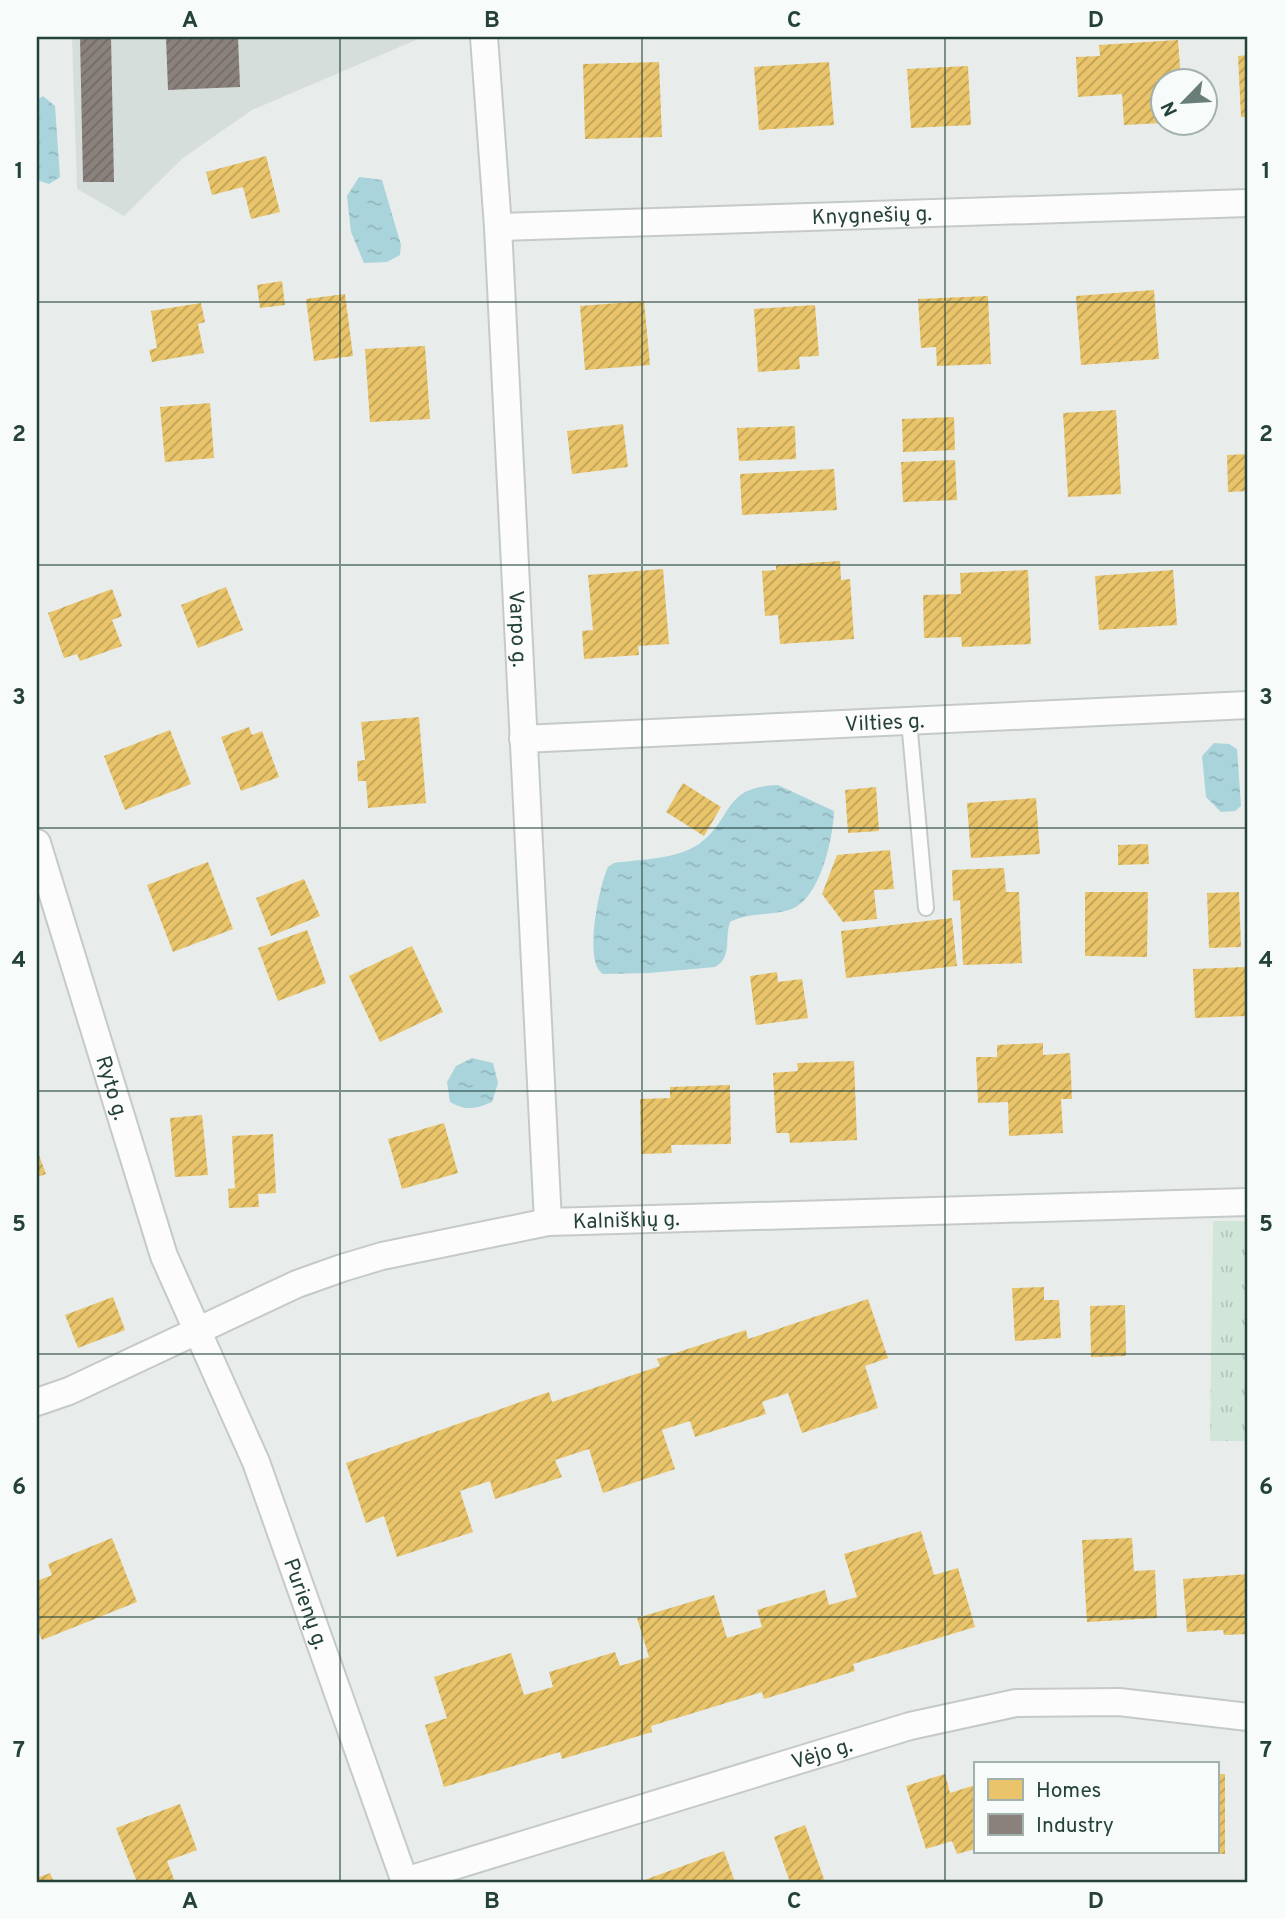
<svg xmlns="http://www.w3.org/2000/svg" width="1285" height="1919" viewBox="0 0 1285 1919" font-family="Overpass,sans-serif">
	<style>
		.built { fill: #d6dedb }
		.grass { fill: url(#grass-tufts) }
		.water { fill: url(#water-ripples) }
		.homes { fill: url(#homes-hatch) }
		.industry { fill: url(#industry-hatch) }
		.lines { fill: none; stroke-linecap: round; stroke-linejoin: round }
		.lane-casing { stroke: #c5cac8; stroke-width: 18 }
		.street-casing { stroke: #c5cac8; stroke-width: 30 }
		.lane { stroke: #fcfcfc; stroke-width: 14 }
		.street { stroke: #fcfcfc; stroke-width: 26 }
		.grid { fill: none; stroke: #24423a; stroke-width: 2; stroke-opacity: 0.55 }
		.labels { text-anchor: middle; stroke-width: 7; stroke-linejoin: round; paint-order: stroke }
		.street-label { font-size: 21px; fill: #24423a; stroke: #f7fbf9 }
		.neatline { fill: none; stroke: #24423a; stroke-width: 2.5 }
		.grid-label { font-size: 23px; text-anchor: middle; font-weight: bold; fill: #24423a }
	</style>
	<defs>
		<pattern id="grass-tufts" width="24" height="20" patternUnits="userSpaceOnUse" patternTransform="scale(1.75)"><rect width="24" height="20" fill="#d1e6d8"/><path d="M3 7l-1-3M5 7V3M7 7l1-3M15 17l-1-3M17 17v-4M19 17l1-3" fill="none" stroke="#b3c6ba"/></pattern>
		<pattern id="water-ripples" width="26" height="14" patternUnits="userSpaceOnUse" patternTransform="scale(1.75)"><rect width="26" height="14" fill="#a9d4db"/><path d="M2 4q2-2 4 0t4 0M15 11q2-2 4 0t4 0" fill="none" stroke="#91b7bd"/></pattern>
		<pattern id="homes-hatch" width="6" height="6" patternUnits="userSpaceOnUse" patternTransform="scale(1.75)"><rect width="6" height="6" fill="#e9c46a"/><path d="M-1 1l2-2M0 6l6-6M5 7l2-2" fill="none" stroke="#bda158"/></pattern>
		<pattern id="industry-hatch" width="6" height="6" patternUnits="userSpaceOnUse" patternTransform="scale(1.75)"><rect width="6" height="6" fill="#8a817c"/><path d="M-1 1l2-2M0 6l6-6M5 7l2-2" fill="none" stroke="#716b67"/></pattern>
	</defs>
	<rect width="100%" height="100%" fill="#e8edeb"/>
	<!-- built -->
	<path class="built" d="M72,37H423L252,110L183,158L124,216L77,189Z"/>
	<!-- grass -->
	<path class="grass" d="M1213,1221H1248V1441H1210Z"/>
	<!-- water -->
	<path class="water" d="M43,96L55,106L60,177L49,184L37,180V100Z
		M359,177L382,180L401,245L400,255L387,262L364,263L351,232L347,196Z
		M1214,743L1229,744L1237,749L1241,806L1235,811L1221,812L1206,797L1202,756Z
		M778,785L834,811C833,839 820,901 789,910C769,916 749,912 730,922C724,939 733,957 715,967L649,973L603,974C583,963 599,886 608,867L614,863C641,859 675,860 699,844C734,819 721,787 778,785Z
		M472,1058L493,1063L498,1083L492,1102C476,1109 466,1111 450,1102L447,1082L456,1066Z"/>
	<!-- homes -->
	<path class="homes" d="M1178,40L1181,80H1162V123L1124,125L1122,94L1078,97L1076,57L1100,56L1099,45Z
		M1248,55V117H1241L1238,56Z
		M659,62L662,137L585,139L583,64Z
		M829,62L834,125L759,130L754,67Z
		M968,66L971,125L911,128L907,69Z
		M266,156L280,212L251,219L243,187L212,195L206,172Z
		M282,281L285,305L260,308L257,285Z
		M1154,290L1159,359L1081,365L1076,296Z
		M345,294L353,356L314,361L306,299Z
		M988,296L991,364L937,366L936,347L921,348L918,299Z
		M644,301L650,365L585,370L580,306Z
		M201,303L205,322L198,324L204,353L152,362L149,350L157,348L151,311Z
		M815,305L819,356L799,357L800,369L758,372L754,309Z
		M425,346L430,419L370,422L365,349Z
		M210,403L214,458L165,462L160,407Z
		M1116,410L1121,494L1068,497L1063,413Z
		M954,417L955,450L903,452L902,419Z
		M623,424L628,467L572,474L567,431Z
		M795,426L796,459L739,461L737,428Z
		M1248,454V491L1228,492L1227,455Z
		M955,460L957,500L903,502L901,462Z
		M834,469L837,510L742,515L740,474Z
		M840,561L841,580L850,579L854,639L780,644L778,615L765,616L762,571L776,570V565Z
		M663,569L669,644L638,646L639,655L584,659L582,631L593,630L588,575Z
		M1028,570L1031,644L962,647L961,637L924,638L923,595L961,594L960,573Z
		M1173,570L1177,625L1099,630L1095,576Z
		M226,587L243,630L198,648L181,605Z
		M112,589L122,616L112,620L122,646L80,661L77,654L64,658L48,613Z
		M419,717L426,803L368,808L366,781H358L357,761L365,760L361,722Z
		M249,727L252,735L262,731L279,777L241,791L221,737Z
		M170,730L191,784L125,810L104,756Z
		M683,783L721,807L704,836L666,812Z
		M876,787L879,831L848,833L845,790Z
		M1036,798L1040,854L971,858L967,803Z
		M1148,844L1149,864L1118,865V845Z
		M890,850L894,889L874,890L877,919L843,922L822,894L837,855Z
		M208,862L233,929L173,952L147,885Z
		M1004,868L1006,892H1019L1022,963L963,965L960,900L953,901L952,870Z
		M304,879L320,916L271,936L256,898Z
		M1085,892H1148L1147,957L1085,956Z
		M1239,892L1241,947L1209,948L1207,893Z
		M952,918L957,966L846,978L841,931Z
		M307,930L326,983L278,1001L258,948Z
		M412,946L443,1012L380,1042L349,976Z
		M1245,967L1246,1016L1195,1018L1193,969Z
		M777,972L778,982L802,979L808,1018L756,1025L750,976Z
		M1043,1043V1055L1070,1053L1072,1099H1061L1063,1133L1009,1136L1008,1102L978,1103L976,1057H997V1045Z
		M854,1061L857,1140L790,1143L789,1133H776L773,1073L798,1071L797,1063Z
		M730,1085L731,1144L671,1145L672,1153L641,1154L640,1099L670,1098V1087Z
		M202,1115L208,1175L175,1177L170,1118Z
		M444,1123L458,1173L402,1189L388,1139Z
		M273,1134L276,1193L258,1194L259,1207L229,1208L228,1189L235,1188L232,1136Z
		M37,1150L46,1174L37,1177Z
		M1044,1287V1300H1059L1061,1338L1015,1341L1012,1288Z
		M113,1297L125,1330L78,1348L65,1315Z
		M868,1299L888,1358L865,1366L878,1408L802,1433L788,1393L762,1402L766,1414L695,1437L690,1421L662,1430L675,1469L603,1493L589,1449L555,1460L562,1477L495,1499L490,1481L460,1491L473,1532L397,1557L384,1516L366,1523L346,1463L549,1392L552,1402L660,1366L657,1359L746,1330L748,1339Z
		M1125,1305L1126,1356L1091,1357L1090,1306Z
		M921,1531L934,1575L958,1568L975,1627L853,1664L855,1671L764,1699L762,1692L651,1726L652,1732L562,1759L560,1752L444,1787L425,1725L447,1718L434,1677L511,1653L524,1695L553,1687L549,1672L615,1652L620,1666L649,1657L637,1618L714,1595L727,1638L762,1627L757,1610L825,1590L829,1605L857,1597L844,1554Z
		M112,1538L137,1602L42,1640L37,1628V1581L52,1575L48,1564Z
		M1132,1538L1134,1571L1155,1570L1157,1618L1087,1622L1082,1540Z
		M1248,1574V1634L1224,1635L1223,1630L1187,1632L1183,1579Z
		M945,1774L950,1793L975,1785V1849L957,1854L952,1841L926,1849L906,1786Z
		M1217,1774H1225V1854L1154,1853L1217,1851Z
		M180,1804L197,1850L167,1861L175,1882H137L116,1828Z
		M805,1825L825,1882H790L774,1837Z
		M724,1851L735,1882H639Z
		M50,1873L54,1882H37V1878Z"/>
	<!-- industry -->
	<path class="industry" d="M80,37H111L114,182H83Z
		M166,37H238L240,87L168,90Z"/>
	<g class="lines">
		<!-- lane casing -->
		<g class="lane-casing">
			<path id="lane" d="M909,721L926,908"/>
		</g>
		<!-- street casing -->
		<g class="street-casing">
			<g id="street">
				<path id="s1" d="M484,37L498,227L548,1222"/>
				<path id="s2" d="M498,227L1248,203"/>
				<path id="s3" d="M523,739L1248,705"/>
				<path id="s4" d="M37,843L164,1256L256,1462L405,1882"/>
				<path id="s5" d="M37,1402L69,1391L297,1284L342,1268L382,1256L548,1222L1248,1202"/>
				<path id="s6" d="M405,1881L910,1726L1016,1703L1119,1702L1248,1717"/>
			</g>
		</g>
		<!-- lane -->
		<use href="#lane" class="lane"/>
		<!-- street -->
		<use href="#street" class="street"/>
	</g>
	<!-- grid -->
	<path class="grid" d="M340,37V1882M642,37V1882M945,37V1882M37,302H1248M37,565H1248M37,828H1248M37,1091H1248M37,1354H1248M37,1617H1248"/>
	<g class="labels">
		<!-- street labels -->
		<g class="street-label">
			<text dy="7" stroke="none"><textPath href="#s2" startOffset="374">Knygnešių g.</textPath></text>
			<text dy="7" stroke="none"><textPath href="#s1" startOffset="593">Varpo g.</textPath></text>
			<text dy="7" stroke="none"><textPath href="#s3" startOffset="362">Vilties g.</textPath></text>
			<text dy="7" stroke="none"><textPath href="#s4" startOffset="256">Ryto g.</textPath></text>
			<text dy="7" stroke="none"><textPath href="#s5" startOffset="623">Kalniškių g.</textPath></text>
			<text dy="7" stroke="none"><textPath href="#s4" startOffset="808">Purienų g.</textPath></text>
			<text dy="7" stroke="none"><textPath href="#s6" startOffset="436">Vėjo g.</textPath></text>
		</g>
	</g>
	<!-- border -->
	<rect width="1285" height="1919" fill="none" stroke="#f7fbf9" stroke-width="77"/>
	<!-- legend -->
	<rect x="974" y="1762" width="245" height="91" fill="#f7fbf9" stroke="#a3b1ad" stroke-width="2"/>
	<rect x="988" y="1779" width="35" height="21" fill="#e9c46a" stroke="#a3b1ad" stroke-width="2"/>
	<text x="1036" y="1797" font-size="21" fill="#24423a">Homes</text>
	<rect x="988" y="1814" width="35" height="21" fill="#8a817c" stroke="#a3b1ad" stroke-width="2"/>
	<text x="1036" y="1832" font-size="21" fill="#24423a">Industry</text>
	<!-- north arrow -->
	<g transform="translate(1184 102) rotate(245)"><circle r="33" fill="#f7fbf9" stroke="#a3b1ad" stroke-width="2"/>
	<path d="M0-5L12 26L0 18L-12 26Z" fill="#697e78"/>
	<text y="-10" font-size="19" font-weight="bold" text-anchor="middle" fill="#24423a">N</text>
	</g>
	<rect x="38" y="38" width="1208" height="1843" class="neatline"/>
	<g class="grid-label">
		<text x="190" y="27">A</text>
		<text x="492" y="27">B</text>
		<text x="794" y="27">C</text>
		<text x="1096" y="27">D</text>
		<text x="19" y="178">1</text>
		<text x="1266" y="178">1</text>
		<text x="19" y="441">2</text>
		<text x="1266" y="441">2</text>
		<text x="19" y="704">3</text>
		<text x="1266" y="704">3</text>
		<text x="19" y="967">4</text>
		<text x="1266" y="967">4</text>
		<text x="19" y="1231">5</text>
		<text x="1266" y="1231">5</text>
		<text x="19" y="1494">6</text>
		<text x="1266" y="1494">6</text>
		<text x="19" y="1757">7</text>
		<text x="1266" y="1757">7</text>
		<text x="190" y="1908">A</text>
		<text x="492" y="1908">B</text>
		<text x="794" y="1908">C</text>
		<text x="1096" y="1908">D</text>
	</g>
</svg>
